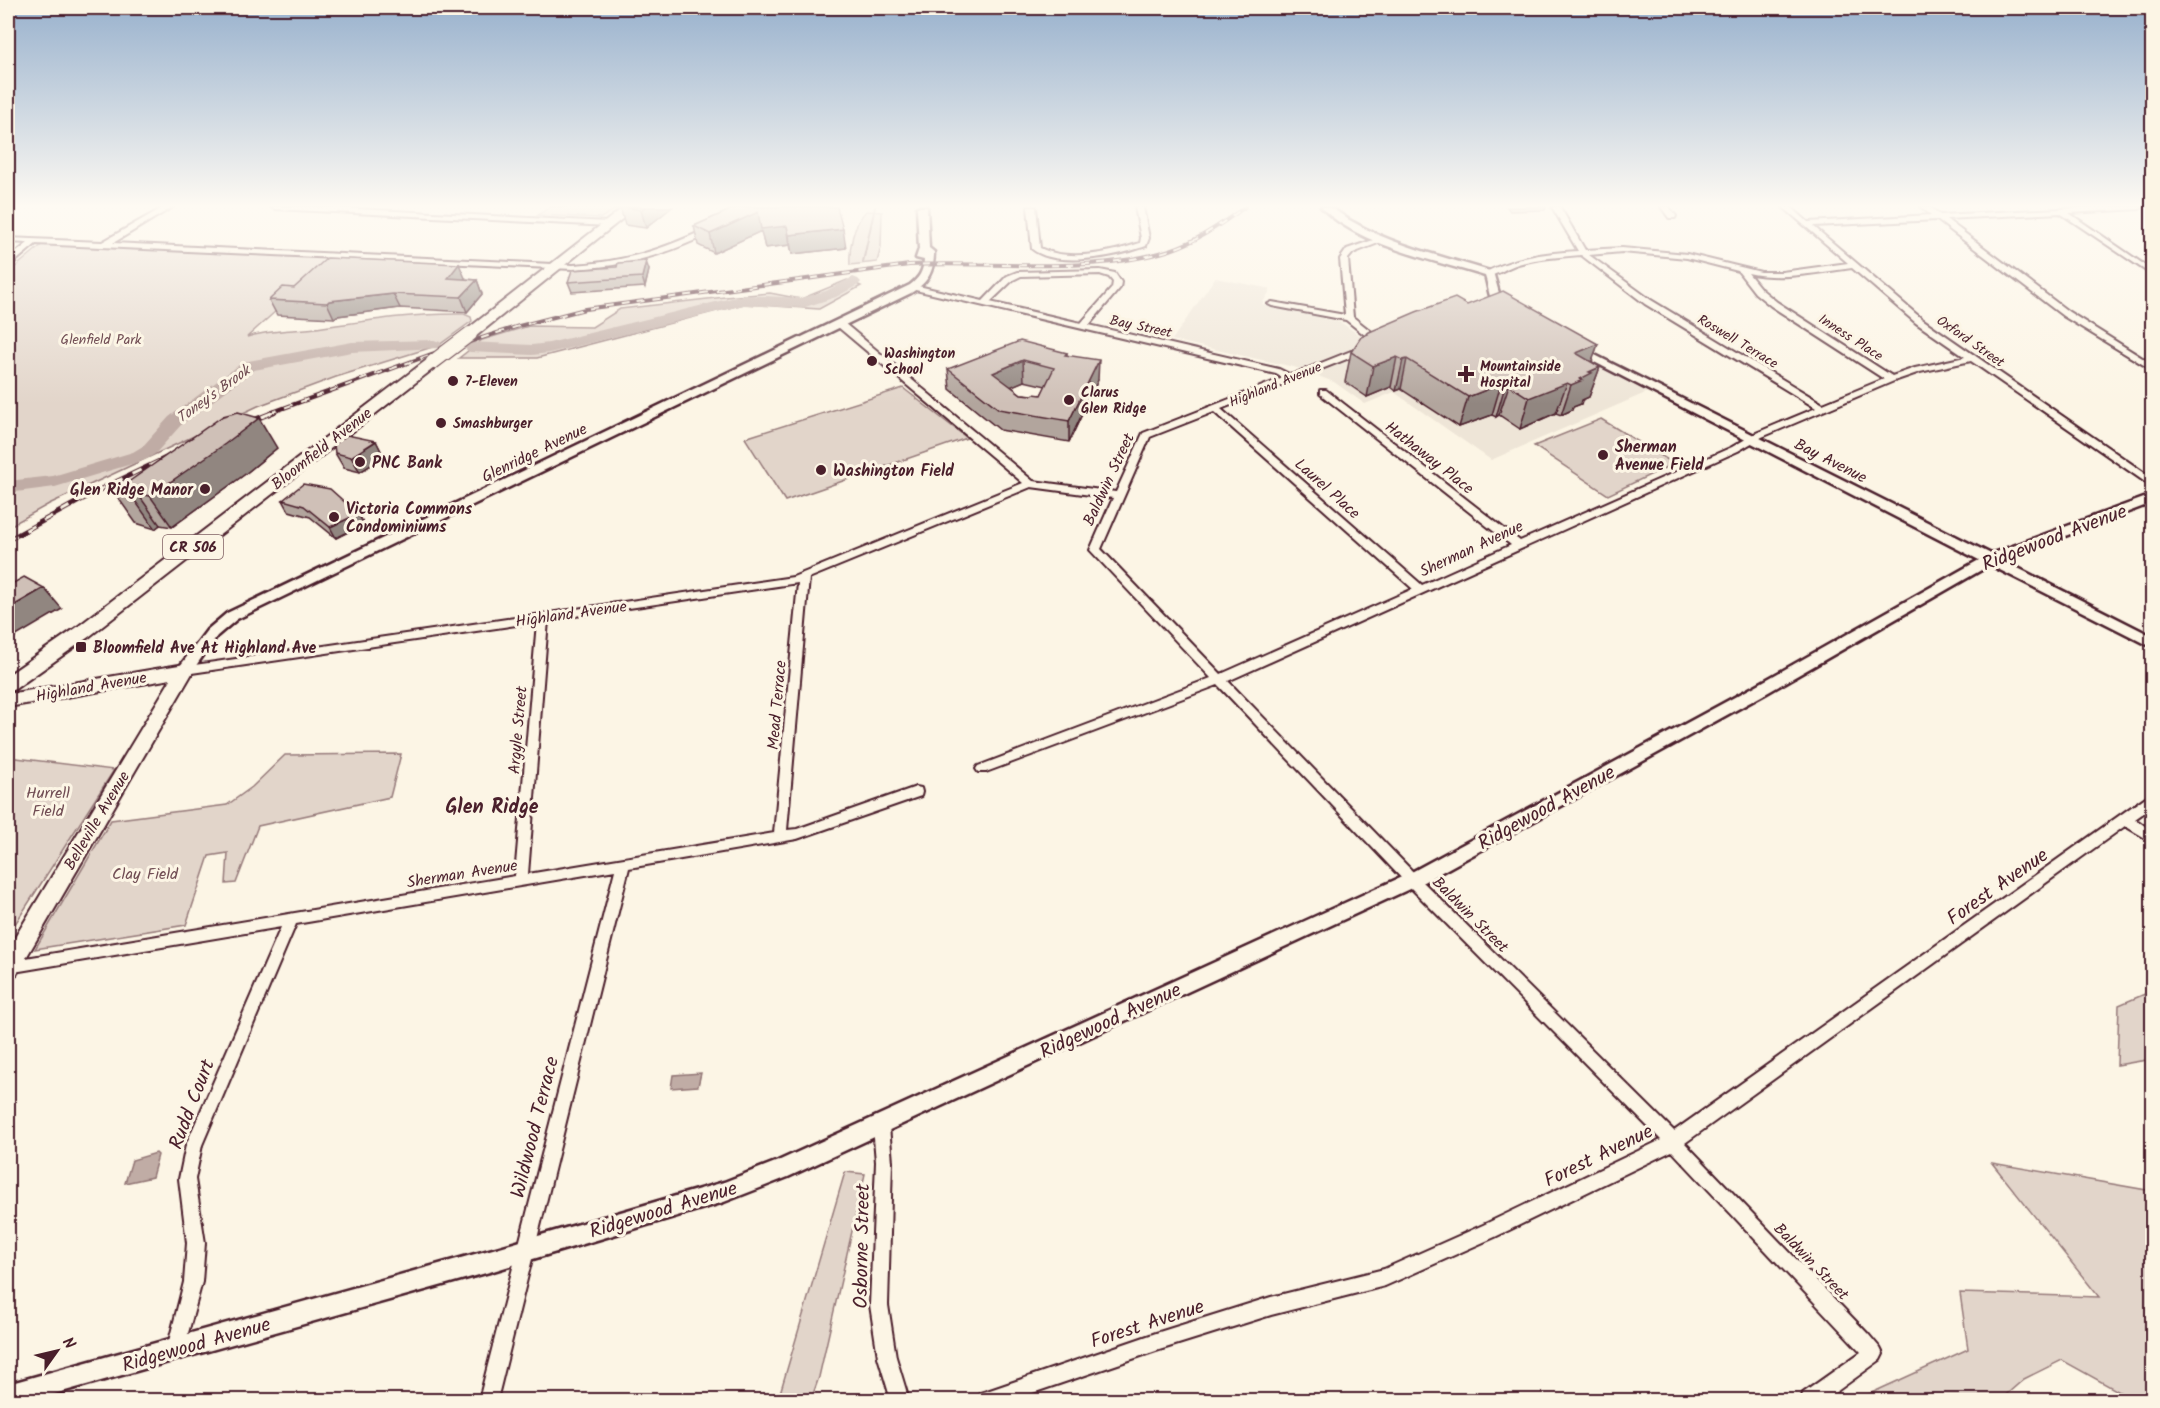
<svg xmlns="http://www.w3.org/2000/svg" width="2160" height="1408" viewBox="0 0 2160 1408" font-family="Kalam,sans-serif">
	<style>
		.built { fill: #eee5d7 }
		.green { fill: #e2d5ca; stroke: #967a7a; stroke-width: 1.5 }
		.water { fill: #c0aca5; stroke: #917474; stroke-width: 1.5 }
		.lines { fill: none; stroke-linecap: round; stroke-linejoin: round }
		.stream { stroke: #917474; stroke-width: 2 }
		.river { fill: #c0aca5; fill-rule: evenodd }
		.minor-casing { stroke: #4a1f2b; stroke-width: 4 }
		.tertiary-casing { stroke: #4a1f2b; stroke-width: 5 }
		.secondary-casing { stroke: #4a1f2b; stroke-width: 4 }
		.primary-casing { stroke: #4a1f2b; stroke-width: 4 }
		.minor { fill: #fcf5e5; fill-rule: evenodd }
		.tertiary { fill: #fcf5e5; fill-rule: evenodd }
		.secondary { fill: #fcf5e5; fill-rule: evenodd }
		.primary { fill: #fcf5e5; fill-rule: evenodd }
		.rail-far1-casing { stroke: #4a1f2b; stroke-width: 4 }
		.rail-casing { stroke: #4a1f2b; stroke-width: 5 }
		.rail-far1 { stroke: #fcf5e5; stroke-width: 2; stroke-dasharray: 8; stroke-linecap: butt }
		.rail { stroke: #fcf5e5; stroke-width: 3; stroke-dasharray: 10; stroke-linecap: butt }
		.primary-bridge-casing { stroke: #4a1f2b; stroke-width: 16; stroke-linecap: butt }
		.primary-bridge { stroke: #fcf5e5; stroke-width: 14 }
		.wall { fill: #b2a59d; stroke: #4a1f2b; stroke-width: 1.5; fill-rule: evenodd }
		.shaded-wall { fill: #918680; stroke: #4a1f2b; stroke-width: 1.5 }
		.building { fill: #cfc0b7; stroke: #4a1f2b; stroke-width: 1.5; fill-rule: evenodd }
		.poi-dot { fill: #4a1f2b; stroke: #fcf5e5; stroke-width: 2 }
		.labels { text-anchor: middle; stroke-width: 6; stroke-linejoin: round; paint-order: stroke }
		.far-street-label { font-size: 14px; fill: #4a1f2b; stroke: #fcf5e5 }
		.far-park-label { font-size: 14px; fill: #704c53; stroke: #fcf5e5 }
		.far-poi-label { font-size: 14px; font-weight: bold; fill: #4a1f2b; stroke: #fcf5e5; text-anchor: start }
		.far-water-label { font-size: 15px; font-style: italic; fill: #6d4950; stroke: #fcf5e5 }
		.shield { fill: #fcf5e5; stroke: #7f5f63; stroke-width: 1.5 }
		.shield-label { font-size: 15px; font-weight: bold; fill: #4a1f2b }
		.poi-label { font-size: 16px; font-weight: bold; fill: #4a1f2b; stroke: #fcf5e5; text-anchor: start }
		.street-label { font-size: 16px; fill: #4a1f2b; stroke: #fcf5e5 }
		.park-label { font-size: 16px; fill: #704c53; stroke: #fcf5e5 }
		.near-street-label { font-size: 20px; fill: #4a1f2b; stroke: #fcf5e5 }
		.quarter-label { font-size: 20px; font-weight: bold; fill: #4a1f2b; stroke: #fcf5e5 }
	</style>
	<rect width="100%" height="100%" fill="#fcf5e5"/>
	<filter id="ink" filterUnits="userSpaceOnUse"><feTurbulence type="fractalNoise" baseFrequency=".0167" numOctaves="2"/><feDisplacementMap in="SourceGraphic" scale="12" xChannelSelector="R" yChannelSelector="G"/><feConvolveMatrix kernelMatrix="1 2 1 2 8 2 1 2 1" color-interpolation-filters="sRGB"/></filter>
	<g filter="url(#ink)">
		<!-- built -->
		<path class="built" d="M1215,278L1271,289L1262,304L1340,322L1379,348L1496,310L1650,391L1491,460L1394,392L1365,404L1334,382L1294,367L1172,340Z"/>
		<!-- green -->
		<path class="green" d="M550,207H613L617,208L601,218L538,215Z
			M866,211L882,212L881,247L877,262L850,265C849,247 853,225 866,211Z
			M43,244L335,258L247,337C269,330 292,331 316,328C366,321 412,313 464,314L471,317L472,321L439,345L336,377L258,406L49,504L8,527V273Z
			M847,280L861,286L819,309L744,304L537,358H459L482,340L529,326L592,327L620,309L725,297L770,293L801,299Z
			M903,388L967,438L785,501L745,438Z
			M1601,419L1673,463V464L1608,495L1534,446Z
			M401,754L390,797L258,826L236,883L226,884L228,853L209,856L186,925L35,949L111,820L227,805L252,787L285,755Z
			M8,757L114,770L8,935Z
			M2152,991V1059L2117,1065L2119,1005Z
			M1992,1163L2152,1191V1394L2142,1400H2134L2062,1360L2024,1379L2000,1400H1856L1968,1349L1960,1293L2099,1297Z
			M845,1172L865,1174L819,1377L811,1400H778Z"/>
		<!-- water -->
		<path class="water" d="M701,1073L698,1086L671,1088L673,1075Z
			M156,1153L158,1155L152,1177L125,1183L132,1160Z"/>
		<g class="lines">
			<!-- stream -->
			<path class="stream" d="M863,262L875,207"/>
			<!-- river -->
			<path class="river" d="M853,277L858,279L861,282L858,285L836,297L802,308L744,305L549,353L532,355L470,352L462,347L470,342L532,345L549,343L744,295L801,298L826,291Z
				M434,340L440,342L442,345L440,348L352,352L254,370L181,425L155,454L145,460L55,487L8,493V481L53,476L133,452L143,446L169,417L243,362L352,342Z"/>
			<!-- minor casing -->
			<g class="minor-casing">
				<path id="minor" d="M164,207H173L113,243L573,265C624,262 662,250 708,228L715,230C707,236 695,240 686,244C649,260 612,267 573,269L36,244L11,265H8V259L28,243L8,242V238L102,242Z
					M271,207H318L609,222L613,224L609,226L275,209Z
					M1028,207H1036L1040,248C1068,262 1111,253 1140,243L1141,238L1135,207H1143L1149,238L1146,246C1118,256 1057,269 1032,249Z
					M1552,207H1560L1585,250L1622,248L1687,254L1761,272H1782L1848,263L1783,207H1791L1808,222L1931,215L1921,207H1930L1940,215L2096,207H2143L2139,209L2069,213L2152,270V275L2060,213L1946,219L2069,312L2152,364V370L2063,316L1937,220L1813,226L1922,319L2152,478V485L2148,484L1971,361L1920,372L1894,381L1762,437L1738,451L1228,681L1417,876L1674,1131L2147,796L2152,795V807L2135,819L2152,831V842L2125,826L1685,1143L1869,1335L1880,1348L1883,1354L1880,1360L1825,1400H1801L1803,1393L1861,1352L1672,1151L1495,1237L1385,1286L1271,1315L1156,1351L1012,1400H978L980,1393L987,1391L1156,1333L1271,1297L1384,1269L1483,1225L1661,1140L1407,884L1218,685L986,772H978L976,769L978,766L1211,678L1090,550L1113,498L1031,487L809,578L787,830L797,829L916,787L921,788L922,792L921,796L797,839L629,868L497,1400H479L615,870L296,924L202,1145L195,1179L205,1243L202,1282L182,1355L176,1358L170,1355L167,1349L184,1282L187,1243L179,1179L186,1145L281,927L8,973V961L515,876L537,622L185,674L179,670L181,667L793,577L1023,483L838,327V323H844L1033,481L1116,492L1143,433L1283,378L1276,374L911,289L910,287L914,285L983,301L1007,276L1017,272L1100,270L1115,273L1121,282L1120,288L1089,325L1279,369L1291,375L1361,347H1367V351L1221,409L1422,585L1511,545L1320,394V390H1326L1520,541L1732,447L1756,433L1816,408L1645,304L1581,255C1559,257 1539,258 1518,264C1507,267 1497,276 1486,276V272C1517,257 1543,253 1578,251ZM1622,252L1687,258L1738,271L1755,293L1771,306L1884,379L1823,404L1651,300L1589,255ZM1852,268L1916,323L1965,357L1915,368L1892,376L1777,302L1761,289L1748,273C1782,281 1819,272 1852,268ZM1100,274L1109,277L1113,282L1112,288L1081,323L990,302L1013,280L1021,276ZM1214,412L1413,589L1221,674L1101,549L1150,437ZM798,583L774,833L528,874L548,620Z
					M1661,207H1669L1676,216L1675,218H1669Z
					M1379,238L1386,240L1353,253L1348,259L1353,317L1382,340V344H1376L1346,320L1272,306L1268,304L1272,302L1345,315L1340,259L1347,249Z
					M881,1118L887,1121L889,1126L892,1162L888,1305L896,1357L909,1400H891L878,1357L870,1305L876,1162L873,1126L875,1121Z"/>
			</g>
			<!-- tertiary casing -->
			<g class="tertiary-casing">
				<path id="tertiary" d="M917,207H927L929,248L934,252C934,272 928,282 911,293L237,619L217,636L190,674H180L178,670L180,666L207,630L227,613L910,285C919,278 923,272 924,260L916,258L919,249Z
					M1321,207C1336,207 1341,216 1353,222C1396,247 1446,257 1493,272L1501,300L1509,310L1504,313C1488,306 1490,290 1485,276C1435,260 1359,246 1321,207Z
					M1575,345L1991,554L2152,495V503L2002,560L2152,636V647L1990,565L1765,694L1418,885L788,1177L724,1202L493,1271L33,1400H8V1384L493,1249L724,1182L778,1161L1406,875L1755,686L1979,560L1571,350L1570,348Z"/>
			</g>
			<!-- secondary casing -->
			<g class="secondary-casing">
				<path id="secondary" d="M185,664L191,666L194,670L16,975L8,977V949L171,679L8,707V694Z"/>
			</g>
			<!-- primary casing -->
			<g class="primary-casing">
				<path id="primary" d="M624,207H637L475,337H465L463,334L465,331Z
					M433,358L438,359L440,362L438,365L90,636L15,689L8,691V675L76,628L428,359Z"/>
			</g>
			<!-- minor -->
			<use href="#minor" class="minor"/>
			<!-- tertiary -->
			<use href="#tertiary" class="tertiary"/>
			<!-- secondary -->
			<use href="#secondary" class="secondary"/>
			<!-- primary -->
			<use href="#primary" class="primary"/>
			<!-- rail-far1 casing -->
			<g class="rail-far1-casing">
				<path id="rail-far1" d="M270,413L432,354L519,326L585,309L909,265C992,261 1091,275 1170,250C1198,241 1221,224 1245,207"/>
			</g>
			<!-- rail casing -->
			<g class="rail-casing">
				<path id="rail" d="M243,424L274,412
					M8,540L103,488L174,454"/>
			</g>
			<!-- rail-far1 -->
			<use href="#rail-far1" class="rail-far1"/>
			<!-- rail -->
			<use href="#rail" class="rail"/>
			<!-- primary-bridge casing -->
			<g class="primary-bridge-casing">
				<path id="primary-bridge" d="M433,362L470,334"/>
			</g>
			<!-- primary-bridge -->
			<use href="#primary-bridge" class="primary-bridge"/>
		</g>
		<!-- wall -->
		<path class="wall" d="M620,207H672L646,228L625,225Z
			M737,207L846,248L792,254L790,245L765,248L761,231L714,253L698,245L694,226Z
			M1507,207H1546L1545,210L1510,211Z
			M617,267L649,270L645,287L572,292L568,282Z
			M465,278L464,279L477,280L482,294L467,312L400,308L337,316L334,318L277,315L269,300L294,288Z
			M1467,305L1598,344L1592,362L1600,367L1589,397L1582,400L1581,404L1573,407L1572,410L1561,415L1556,413L1520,429L1499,415L1496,417L1492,415L1459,427L1401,389L1396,391L1391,387L1367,397L1345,382L1351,352L1366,334L1367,333Z
			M1067,353V355L1098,380L1069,442L1000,430L950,389L948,369ZM1024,381L1046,386L1041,395H1033L1021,394L1011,386Z
			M376,441L384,457L360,472L344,468L335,453Z
			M277,448L244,475L172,527L160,525L155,529L136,523L114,492Z
			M283,500L358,514L364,524L336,538L310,517L289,511Z"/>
		<!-- shaded-wall -->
		<path class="shaded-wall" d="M645,207H672L646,228L641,210Z
			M758,212L787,226L790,245L765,248L761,231L714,253L710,234Z
			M843,229L846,248L792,254L789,235Z
			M646,261L649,270L645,287L642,277Z
			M459,264L465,278L454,293L448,278Z
			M477,280L482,294L467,312L461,297Z
			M393,294L400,308L337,316L334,318L327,303L329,301Z
			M1598,344L1587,374L1567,383L1556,413L1520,429L1529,398L1576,353Z
			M1397,357L1391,387L1367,397L1373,366Z
			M1407,359L1401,389L1396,391L1403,360Z
			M1023,360L1024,381L994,394L993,373Z
			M1099,360L1098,380L1069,442V421Z
			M1600,367L1589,397L1582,400L1581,404L1573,407L1572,410L1561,415L1571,385L1589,372Z
			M1501,384L1492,415L1459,427L1468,397Z
			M1509,385L1499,415L1496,417L1505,386Z
			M259,418L277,448L244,475L172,527L150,496Z
			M376,441L384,457L360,472L351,457Z
			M138,494L160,525L155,529L133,498Z
			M358,514L364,524L336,538L330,527Z
			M44,588L62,609L8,641V609Z"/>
		<!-- building -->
		<path class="building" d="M623,207H645L641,210Z
			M737,207H837L843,229L789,235L787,226L761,229L758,212L710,234L694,226Z
			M327,258L459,264L448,278L477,280L461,297L393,294L329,301L327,303L269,300L283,287L294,288Z
			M646,261L642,277L568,282L572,270L617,267L618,263Z
			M1503,291L1598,344L1576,353L1600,367L1589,372L1592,373L1580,379L1583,380L1571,385L1567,383L1529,398L1509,385L1505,386L1501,384L1468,397L1407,359L1403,360L1397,357L1373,366L1351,352L1361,337L1368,334L1367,333L1416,312L1455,298L1467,305Z
			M1020,341L1067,353L1065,355L1099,360L1069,421L999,409L948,369ZM1023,360L1054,368L1041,395L1034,394L1033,395L1021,394L993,373Z
			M238,412L259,418L225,444L150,496L138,494L133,498L114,492L223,416Z
			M347,435L376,441L351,457L335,453L334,445Z
			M303,484L330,489L358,514L330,527L304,506L283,500Z
			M24,577L44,588L8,609V586Z"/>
	</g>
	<!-- sky -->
	<linearGradient id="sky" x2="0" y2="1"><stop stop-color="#98b1cd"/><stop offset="0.51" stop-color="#fefaf3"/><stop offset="1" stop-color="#fefaf3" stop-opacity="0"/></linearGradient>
	<rect width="2160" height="404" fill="url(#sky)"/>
	<!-- markers -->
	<g class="poi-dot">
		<circle cx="872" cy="361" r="6"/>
		<path d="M1463 365h6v6h6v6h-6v6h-6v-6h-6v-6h6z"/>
		<circle cx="453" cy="381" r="6"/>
		<circle cx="1069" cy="400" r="6"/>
		<circle cx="441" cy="423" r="6"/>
		<circle cx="1603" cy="455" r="6"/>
		<circle cx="360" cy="462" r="6"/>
		<circle cx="821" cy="470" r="6"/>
		<circle cx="205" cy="489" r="6"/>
		<circle cx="334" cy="517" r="6"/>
		<rect x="75" y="641" width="12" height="12" rx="3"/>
	</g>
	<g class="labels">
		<!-- far-street labels -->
		<g class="far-street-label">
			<text transform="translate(1141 326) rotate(12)" y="5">Bay Street</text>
			<text transform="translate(1851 337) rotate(33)" y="5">Inness Place</text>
			<text transform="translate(1738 341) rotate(31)" y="5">Roswell Terrace</text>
			<text transform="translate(1971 341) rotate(35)" y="5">Oxford Street</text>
			<text transform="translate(1275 384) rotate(-22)" y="5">Highland Avenue</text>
		</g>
		<!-- far-park labels -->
		<g class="far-park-label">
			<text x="101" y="344">Glenfield Park</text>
		</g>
		<!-- far-poi labels -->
		<g class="far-poi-label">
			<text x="884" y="358">Washington<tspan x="884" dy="16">School</tspan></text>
			<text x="1480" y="371">Mountainside<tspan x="1480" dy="16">Hospital</tspan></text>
			<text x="465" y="386">7-Eleven</text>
			<text x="1081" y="397">Clarus<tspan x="1081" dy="16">Glen Ridge</tspan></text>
			<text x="453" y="428">Smashburger</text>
		</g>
		<!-- far-water labels -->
		<g class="far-water-label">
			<text transform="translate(213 394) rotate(-36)" y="5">Toney's Brook</text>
		</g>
		<!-- shield labels -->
		<rect class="shield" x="163" y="535" width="60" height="24" rx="4.5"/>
		<g class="shield-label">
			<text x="193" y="552">CR 506</text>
		</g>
		<!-- poi labels -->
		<g class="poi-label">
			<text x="1615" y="452">Sherman<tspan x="1615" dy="18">Avenue Field</tspan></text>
			<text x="372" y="468">PNC Bank</text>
			<text x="833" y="476">Washington Field</text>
			<text x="193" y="495" text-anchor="end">Glen Ridge Manor</text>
			<text x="346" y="514">Victoria Commons<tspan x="346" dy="18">Condominiums</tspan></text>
			<text x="93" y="653">Bloomfield Ave At Highland Ave</text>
		</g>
		<!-- street labels -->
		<g class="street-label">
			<text transform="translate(321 448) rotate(-38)" y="6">Bloomfield Avenue</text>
			<text transform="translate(534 452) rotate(-26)" y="6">Glenridge Avenue</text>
			<text transform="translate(1430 457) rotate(38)" y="6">Hathaway Place</text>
			<text transform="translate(1831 460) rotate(27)" y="6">Bay Avenue</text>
			<text transform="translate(1108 479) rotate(-65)" y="6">Baldwin Street</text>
			<text transform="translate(1328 488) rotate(42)" y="6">Laurel Place</text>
			<text transform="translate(1471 548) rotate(-25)" y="6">Sherman Avenue</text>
			<text transform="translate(571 613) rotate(-8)" y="6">Highland Avenue</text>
			<text transform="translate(91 686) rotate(-10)" y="6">Highland Avenue</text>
			<text transform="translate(776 705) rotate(-85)" y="6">Mead Terrace</text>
			<text transform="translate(517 730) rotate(-85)" y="6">Argyle Street</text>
			<text transform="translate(96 820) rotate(-59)" y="6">Belleville Avenue</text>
			<text transform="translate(462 873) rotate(-9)" y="6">Sherman Avenue</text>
			<text transform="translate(1471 914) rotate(45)" y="6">Baldwin Street</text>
			<text transform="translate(1812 1261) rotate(46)" y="6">Baldwin Street</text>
		</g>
		<!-- park labels -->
		<g class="park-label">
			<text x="48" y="798">Hurrell<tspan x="48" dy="18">Field</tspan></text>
			<text x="145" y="879">Clay Field</text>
		</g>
		<!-- near-street labels -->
		<g class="near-street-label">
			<text transform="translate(2054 537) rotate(-21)" y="7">Ridgewood Avenue</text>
			<text transform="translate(1546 807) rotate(-29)" y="7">Ridgewood Avenue</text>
			<text transform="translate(1997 886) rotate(-35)" y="7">Forest Avenue</text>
			<text transform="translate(1110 1020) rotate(-25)" y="7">Ridgewood Avenue</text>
			<text transform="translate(191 1104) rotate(-69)" y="7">Rudd Court</text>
			<text transform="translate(534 1127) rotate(-76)" y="7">Wildwood Terrace</text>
			<text transform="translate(1598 1155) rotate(-26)" y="7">Forest Avenue</text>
			<text transform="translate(663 1209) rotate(-17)" y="7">Ridgewood Avenue</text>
			<text transform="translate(861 1246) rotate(-89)" y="7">Osborne Street</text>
			<text transform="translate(1147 1323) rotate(-18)" y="7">Forest Avenue</text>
			<text transform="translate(196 1344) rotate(-16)" y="7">Ridgewood Avenue</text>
		</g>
		<!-- quarter labels -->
		<g class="quarter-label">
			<text x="492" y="813">Glen Ridge</text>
		</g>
	</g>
	<!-- margin -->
	<rect width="2160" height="1408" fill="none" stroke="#fcf5e5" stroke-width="30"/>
	<rect x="15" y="15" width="2130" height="1378" fill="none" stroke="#4a1f2b" stroke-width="2" filter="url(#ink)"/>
	<!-- north arrow -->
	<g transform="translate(57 1351) rotate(56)" stroke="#fcf5e5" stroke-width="4.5" paint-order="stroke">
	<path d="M0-4.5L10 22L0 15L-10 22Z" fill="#4a1f2b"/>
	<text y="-9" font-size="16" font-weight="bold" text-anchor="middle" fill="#4a1f2b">N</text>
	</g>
</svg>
